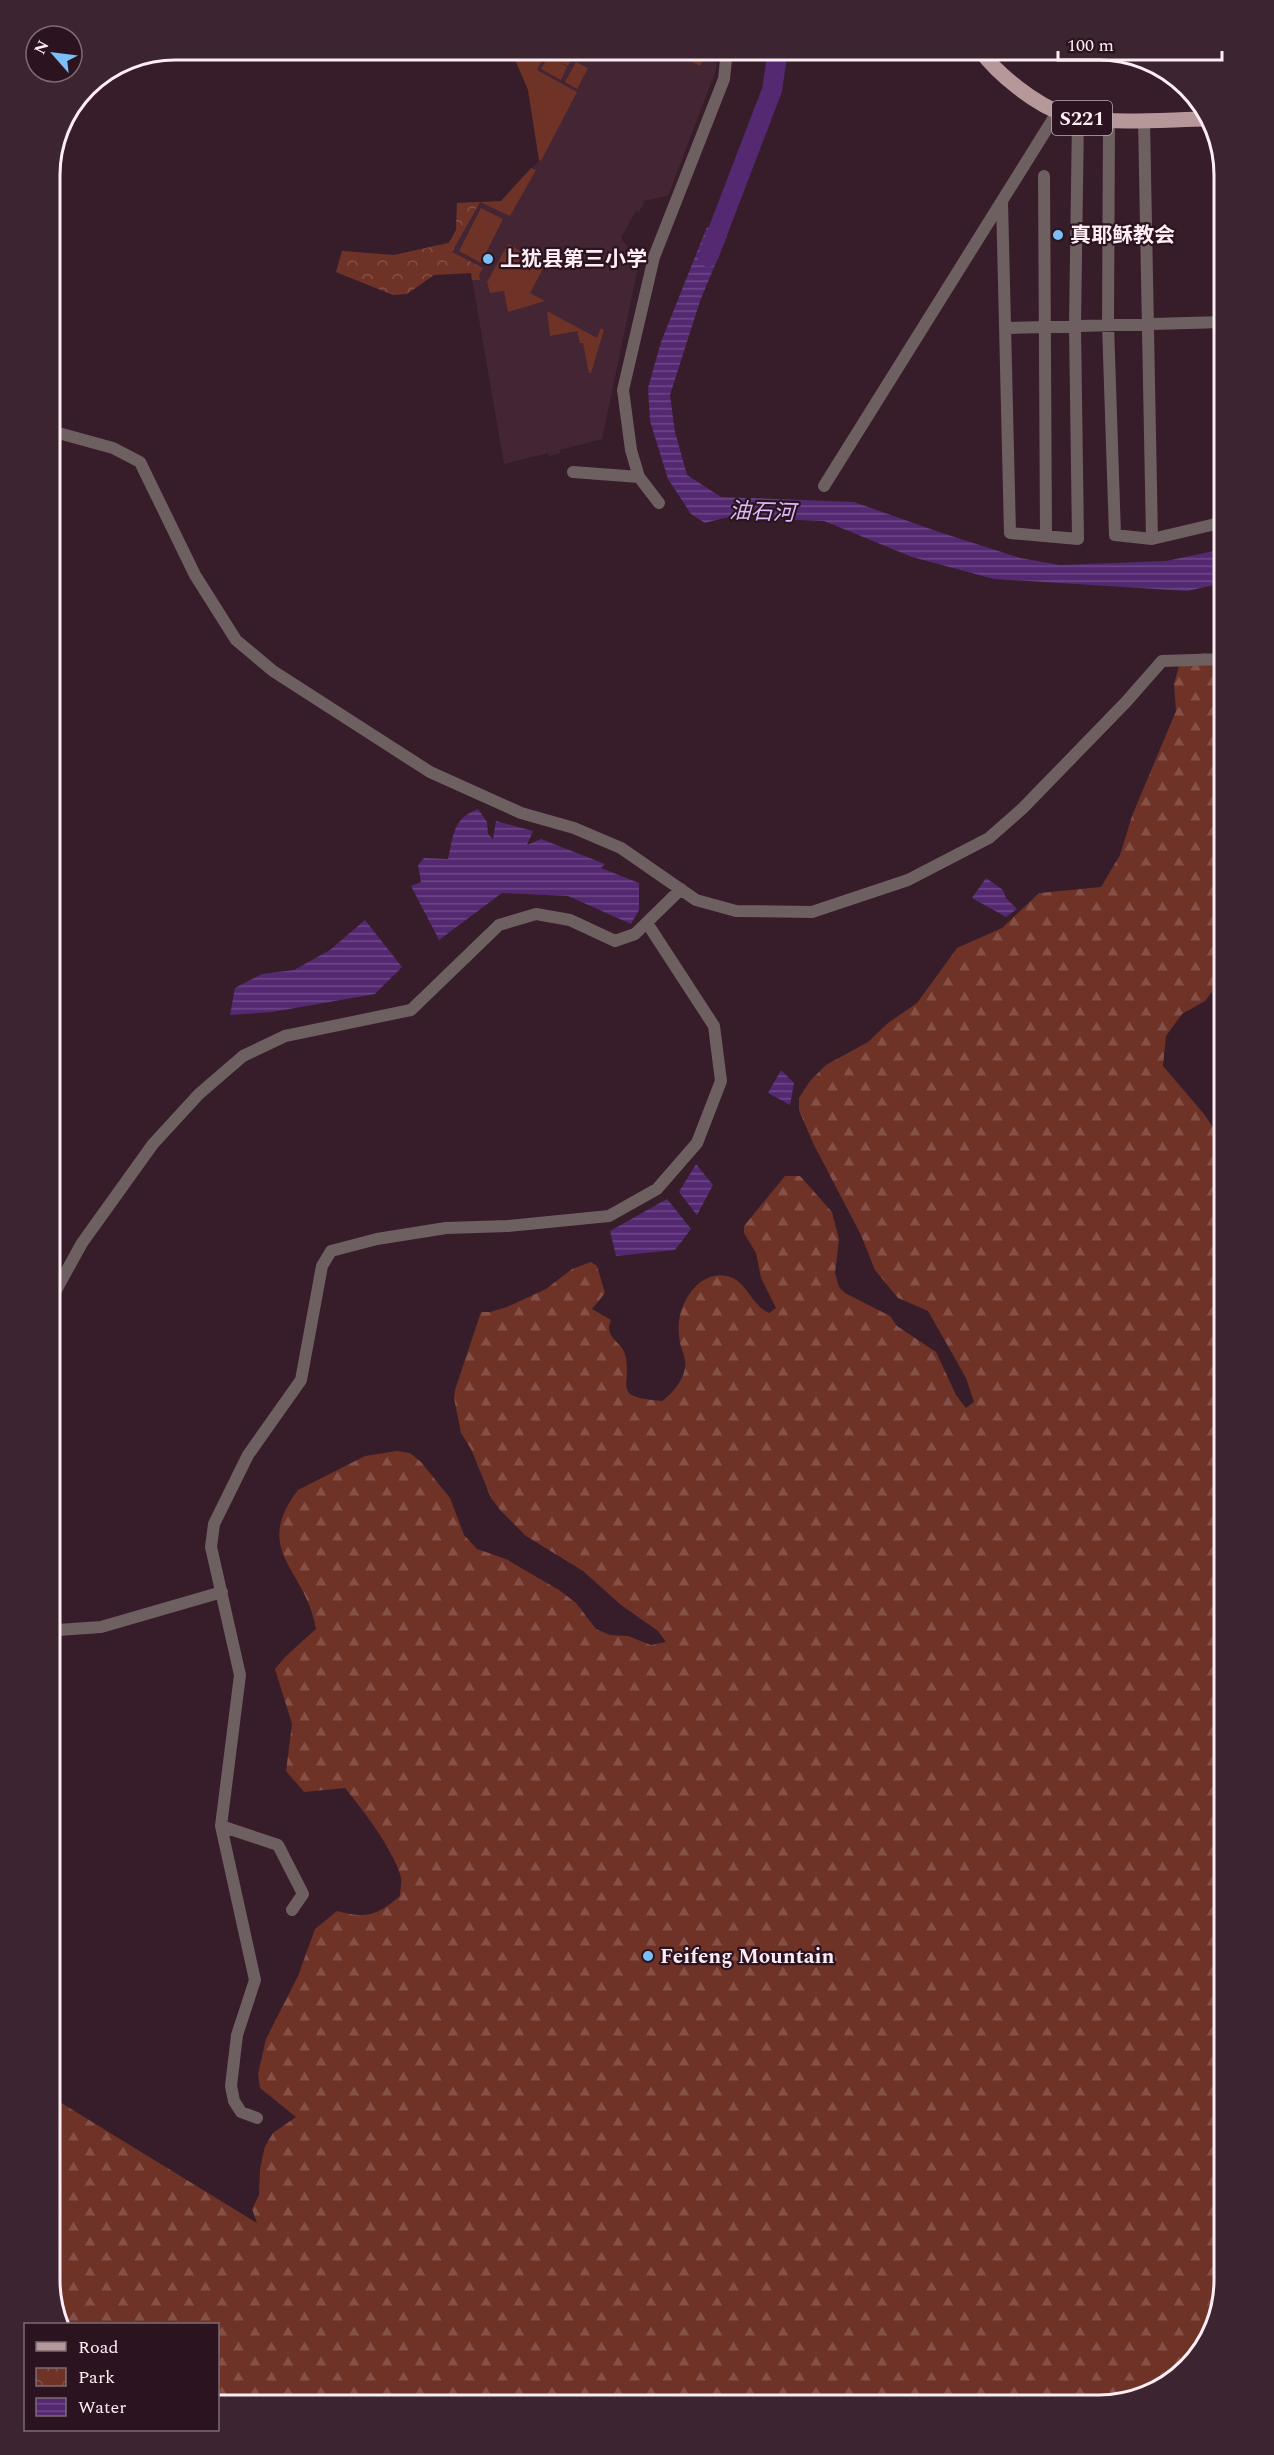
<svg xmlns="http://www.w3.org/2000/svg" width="1274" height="2455" viewBox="0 0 1274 2455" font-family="Spectral,'Noto Sans SC',serif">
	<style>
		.built { fill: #442534 }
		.forest { fill: url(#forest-firs) }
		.park { fill: url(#park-crowns) }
		.garden { fill: #6e3227 }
		.water { fill: url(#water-rules) }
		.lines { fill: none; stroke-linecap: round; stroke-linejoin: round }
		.river { stroke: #542972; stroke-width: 20 }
		.minor { stroke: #6e5f60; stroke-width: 12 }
		.major { stroke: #b6989b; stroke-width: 15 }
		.poi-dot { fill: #7bbef8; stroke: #2b141f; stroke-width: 2 }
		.labels { text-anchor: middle; stroke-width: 4.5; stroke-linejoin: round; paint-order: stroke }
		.shield { fill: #2b141f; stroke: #bfacb4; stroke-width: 1.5 }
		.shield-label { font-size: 20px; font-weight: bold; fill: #feedf4 }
		.poi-label { font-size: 21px; font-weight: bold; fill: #feedf4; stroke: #2b141f; text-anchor: start }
		.water-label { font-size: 22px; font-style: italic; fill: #dbbaf8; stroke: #2b141f }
		.rim { fill: none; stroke: #feedf4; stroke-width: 3 }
	</style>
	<defs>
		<pattern id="forest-firs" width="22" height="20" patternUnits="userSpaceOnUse" patternTransform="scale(1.5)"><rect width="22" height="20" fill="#6e3227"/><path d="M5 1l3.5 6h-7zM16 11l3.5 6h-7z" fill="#845047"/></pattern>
		<pattern id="park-crowns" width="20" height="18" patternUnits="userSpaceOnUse" patternTransform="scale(1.5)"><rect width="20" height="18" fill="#6e3227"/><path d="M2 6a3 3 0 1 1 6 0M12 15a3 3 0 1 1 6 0" fill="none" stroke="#845047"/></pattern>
		<pattern id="water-rules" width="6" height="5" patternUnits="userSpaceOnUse" patternTransform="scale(1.5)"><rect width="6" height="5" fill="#542972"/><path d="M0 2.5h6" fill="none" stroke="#6e4887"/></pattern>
	</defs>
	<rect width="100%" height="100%" fill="#361d29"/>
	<!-- built -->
	<path class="built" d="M511,50H716V70L668,196L642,201L644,203L639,212L636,211L621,238L639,263L602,439L560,450L561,453L549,456L548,453L504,464L471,273L434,275L407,294L393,295L336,272L342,251L394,255L449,242L456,230L457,203L501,201L539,160L528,90Z"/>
	<!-- forest -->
	<path class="forest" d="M1205,653L1224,674V976L1205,1001L1182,1014L1166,1036L1163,1066L1204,1114L1221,1139V1168L1212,1194L1224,1245V2241L1215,2310L1203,2350L1146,2396L1125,2400L1070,2396L1067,2405H218V2324H58L50,2280V2096L257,2223L252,2209L259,2195L260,2169L265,2146L273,2133L296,2117L260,2088L258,2074L266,2039L298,1976L315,1929L337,1911C367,1919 376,1916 400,1896C400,1890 402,1882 401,1877C393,1849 363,1810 345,1788L304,1792L286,1771L292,1724L275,1669L286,1656L316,1629C306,1568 251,1552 298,1490L365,1456L397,1451L410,1453L421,1462L450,1498L464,1535L477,1549L506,1559L559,1590L576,1603L596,1629L610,1635L628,1636L651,1645L666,1642L658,1631L621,1605L583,1571L526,1536L501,1511L491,1498L471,1449L461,1433L454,1398L455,1390L481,1312H490L507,1307L546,1289L572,1269L591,1262L597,1266L605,1293L592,1309L611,1320C605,1334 614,1338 622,1348C626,1353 627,1364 627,1371C627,1378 624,1389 630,1394C637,1399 653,1400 662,1401C672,1394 683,1381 685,1368C687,1359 681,1350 680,1342C675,1319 684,1294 702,1281C711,1275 722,1273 733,1278C748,1286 753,1306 769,1313L776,1308L761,1278L756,1253L744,1233V1226L785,1176H800L832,1212L839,1239L835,1273L839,1287L845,1293L890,1316L897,1326L936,1352L956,1395L966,1408L974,1402L966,1378L928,1311L898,1298L875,1270L861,1235L813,1143L799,1110V1098L810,1081L826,1065L868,1042L888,1023L917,1003L957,948L1002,928L1039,893L1101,887L1120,855L1132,816L1176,711L1174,684L1181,658Z"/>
	<!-- park -->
	<path class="park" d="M480,202L452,252L483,268L479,275L480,280H472L471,273L434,275L407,294L393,295L336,272L342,251L394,255L449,243L456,230L457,203Z
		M1224,2241V2280L1215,2310Z"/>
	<!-- garden -->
	<path class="garden" d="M511,50H529L544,57L537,70L577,92L541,161L539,160L528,90Z
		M535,50H576L568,66L559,62L567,67L561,80L541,69L548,56Z
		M670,50H716V60L706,55L700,66Z
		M576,62L588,68L577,89L565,82Z
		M531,168L536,170L510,216L480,202L501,201Z
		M481,208L503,219L481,263L459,251Z
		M508,244L545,265L530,293L545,301L508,312L504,291L490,293L487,282Z
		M547,311L597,338L601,328L604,330L591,373H589L583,343H580L577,331L550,336Z"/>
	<!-- water -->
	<path class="water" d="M707,227L727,236L700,301L670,395L675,432L687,475L721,497L854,502L939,532L1020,558L1060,565L1166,561L1224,549V583L1187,591L994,579L912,557L824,521L728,517L705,523L691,514L668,479L650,421L648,388L661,342Z
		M478,809L487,822L488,834L493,839L496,821L533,831L527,845L541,839L605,864L601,868L639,883V910L631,924L568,896L502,893L439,940L411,886L421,882L418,865L424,858L448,859C454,835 452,819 478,809Z
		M986,878L1003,890L1006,898L1017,909L1006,917L972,898Z
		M365,920L402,967L375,994L272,1012L230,1015L235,988L262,974L294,970L330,950Z
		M781,1070L794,1083L790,1105L768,1093Z
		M696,1164L713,1185L697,1215L679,1192Z
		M667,1199L691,1229L675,1250L616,1256L610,1231Z"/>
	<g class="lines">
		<!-- river -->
		<path class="river" d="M708,257L772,90L778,50"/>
		<!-- minor -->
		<path class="minor" d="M1109,119L1108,325L1115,535L1152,539L1224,522
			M1144,120L1152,539
			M1044,176L1046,536
			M1002,201L1010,533L1078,539L1075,326L1078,117
			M1005,328L1224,322
			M50,435L62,434L113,448L140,462L195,575L236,640L273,671L430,772L521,813L574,828L621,848L696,900L736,911L812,912L908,880L989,838L1023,808L1126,702L1162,661L1224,659
			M573,472L639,477
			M824,486L1058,111
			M659,503L639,477L631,450L623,390L654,257L724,79L727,50
			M50,1301L82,1243L153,1144L199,1094L243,1056L285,1036L411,1010L499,925L536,914L570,920L615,941L635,934L681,889
			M50,1633L58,1630L101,1627L222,1592
			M221,1826L255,1980L237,2035L231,2086L234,2101L241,2112L257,2118
			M292,1910L303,1894L278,1845L221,1826L240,1675L211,1547L214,1524L248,1455L301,1380L322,1266L331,1251L377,1239L446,1228L508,1226L609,1216L657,1189L697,1143L721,1081L714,1026L647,923"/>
		<!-- major -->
		<path class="major" d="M980,50C997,74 1036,105 1064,114C1100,126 1169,119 1208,119"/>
	</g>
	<!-- markers -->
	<g class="poi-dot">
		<circle cx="1058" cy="235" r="6"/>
		<circle cx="488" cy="259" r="6"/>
		<circle cx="648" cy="1956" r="6"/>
	</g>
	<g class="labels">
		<!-- shield labels -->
		<rect class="shield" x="1052" y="101" width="60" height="34" rx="4.5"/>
		<g class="shield-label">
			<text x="1082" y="125">S221</text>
		</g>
		<!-- poi labels -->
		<g class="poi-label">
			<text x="1070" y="242">真耶稣教会</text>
			<text x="500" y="266">上犹县第三小学</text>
			<text x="660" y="1963">Feifeng Mountain</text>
		</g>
		<!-- water labels -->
		<g class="water-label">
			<text transform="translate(762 511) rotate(2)" y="8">油石河</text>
		</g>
	</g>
	<!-- crop -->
	<path d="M0 0H1274V2455H0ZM175 60H1099A115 115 0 0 1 1214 175V2280A115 115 0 0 1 1099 2395H175A115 115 0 0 1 60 2280V175A115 115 0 0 1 175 60Z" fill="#3c2530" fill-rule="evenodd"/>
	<path class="rim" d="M175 60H1099A115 115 0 0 1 1214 175V2280A115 115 0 0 1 1099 2395H175A115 115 0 0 1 60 2280V175A115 115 0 0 1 175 60Z"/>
	<!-- legend -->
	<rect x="24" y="2323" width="195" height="108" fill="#2b141f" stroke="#7f6b74" stroke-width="1.5"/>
	<rect x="36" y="2342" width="30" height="9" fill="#b6989b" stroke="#7f6b74" stroke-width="1.5"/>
	<text x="78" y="2353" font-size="18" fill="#feedf4">Road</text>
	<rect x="36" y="2368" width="30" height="18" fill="url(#park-crowns)" stroke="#7f6b74" stroke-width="1.5"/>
	<text x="78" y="2383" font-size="18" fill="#feedf4">Park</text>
	<rect x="36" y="2398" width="30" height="18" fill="url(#water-rules)" stroke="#7f6b74" stroke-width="1.5"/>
	<text x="78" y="2413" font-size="18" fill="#feedf4">Water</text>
	<!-- north arrow -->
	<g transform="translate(54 54) rotate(298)"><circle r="28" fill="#2b141f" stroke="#7f6b74" stroke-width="1.5"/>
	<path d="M0-4.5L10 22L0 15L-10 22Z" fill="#7bbef8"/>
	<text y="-9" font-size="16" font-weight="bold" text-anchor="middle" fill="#feedf4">N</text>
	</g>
	<!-- scale -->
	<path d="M1058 51v9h164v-9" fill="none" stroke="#feedf4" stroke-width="3"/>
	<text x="1067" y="51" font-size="18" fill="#feedf4" stroke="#2b141f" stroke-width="4.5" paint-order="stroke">100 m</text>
</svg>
